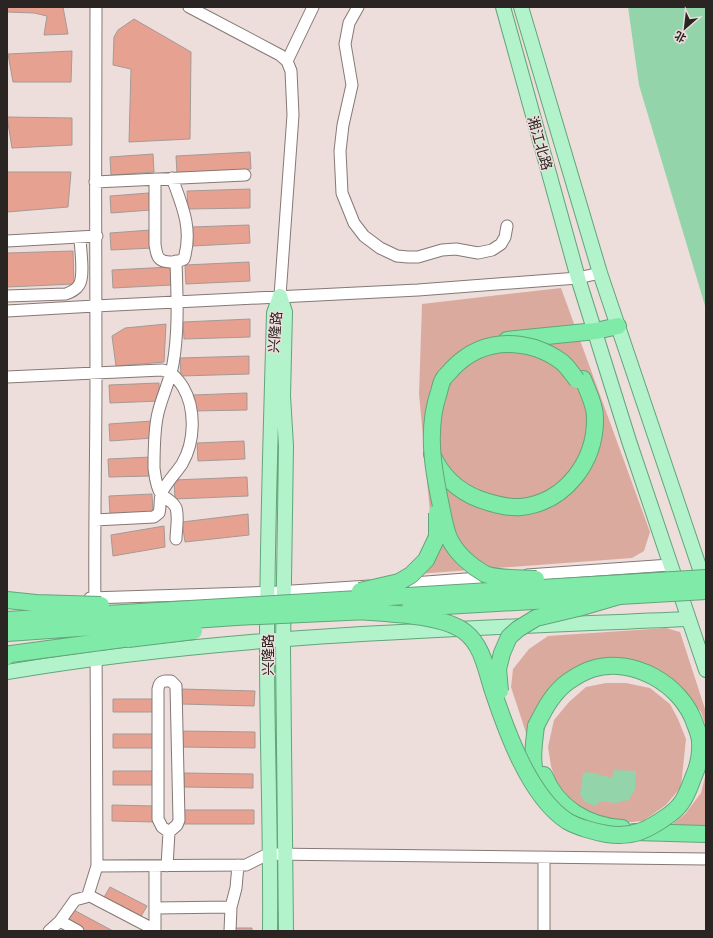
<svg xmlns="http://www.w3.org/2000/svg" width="713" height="938" viewBox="0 0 713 938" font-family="'IBM Plex Serif','Noto Sans SC',serif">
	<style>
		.green { fill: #dbaa9e }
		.water { fill: #94d4aa }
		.building { fill: #e7a191; stroke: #a69995 }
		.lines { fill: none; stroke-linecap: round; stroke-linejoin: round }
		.minor-casing { stroke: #857875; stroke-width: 13 }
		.major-casing { stroke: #62a57a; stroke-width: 16 }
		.highway-casing { stroke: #62a57a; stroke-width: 18 }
		.minor { stroke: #fff; stroke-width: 11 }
		.major { stroke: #b3f3cb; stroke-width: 14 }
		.highway { stroke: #80eba9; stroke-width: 16 }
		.highway-bridge-casing { stroke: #62a57a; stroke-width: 18; stroke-linecap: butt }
		.highway-bridge { stroke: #80eba9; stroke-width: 16 }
		.labels { text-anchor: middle; stroke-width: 3; stroke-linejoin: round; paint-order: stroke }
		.street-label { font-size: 14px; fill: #2a2423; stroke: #eddedb }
	</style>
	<rect width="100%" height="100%" fill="#eddedb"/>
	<!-- green -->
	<path class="green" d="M561,288L650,532L644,551L632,558L417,574L431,523L419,394L422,304Z
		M666,628L680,632L706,712V727L701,712L690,699L637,665L576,672L529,742L511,687L513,669L529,649L548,636Z
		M606,683H626L650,688L670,704L678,719L686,739L681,787L666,805L643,821L610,824L597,821L565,797L556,782L551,766L548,747L554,720L569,702L586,687Z
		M706,773V828L664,831L685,814L701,793Z"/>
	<!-- water -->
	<path class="water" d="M628,7H706V309L639,85Z
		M614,770L636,771L635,789L629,800L615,803L601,801L595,806L585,802L580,795L583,773L589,772L612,778Z"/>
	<!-- building -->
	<path class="building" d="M7,7H63L68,34L44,35L47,16L34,13L7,12Z
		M134,19L191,52L190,139L129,142L131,69L113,65L114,37L118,30Z
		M72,51L71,82H13L8,54Z
		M7,117L72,118V145L12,148Z
		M250,152L251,169L177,174L176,156Z
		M153,154L154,172L111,175L110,157Z
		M7,172H71L68,207L7,212Z
		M250,189V208L188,209L187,191Z
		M149,193L151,210L111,213L110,196Z
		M249,225L250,243L193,246L192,227Z
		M151,230L153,248L111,250L110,233Z
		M73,251L74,284L7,287V253Z
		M249,262L250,281L186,284L185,265Z
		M170,267L172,285L113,288L112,270Z
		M250,319V337L184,339L183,322Z
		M166,324L164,362L116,366L112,336L125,328Z
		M249,356V374L181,376L180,358Z
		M159,383V401L110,403L109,385Z
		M247,393V410L194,411L193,395Z
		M152,421L153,438L110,441L109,424Z
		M244,441L245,459L198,461L197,443Z
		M151,457V476L109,477L108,459Z
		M247,477L248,496L175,499L174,480Z
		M152,494L153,512L110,514L109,496Z
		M248,514L249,535L185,542L182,522Z
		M164,526L165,547L113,556L111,535Z
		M181,689L255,691L254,706L181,704Z
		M113,699H155V712H113Z
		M180,731L255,732V748L180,747Z
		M113,734H154V748H113Z
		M113,771H154V785H113Z
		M184,773L253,774V788L184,787Z
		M112,805L154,806V822L112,821Z
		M183,810H254V824H183Z
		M110,887L147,906L140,918L103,899Z
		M72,909L113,931H82L65,922Z
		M235,928H252V931H235Z"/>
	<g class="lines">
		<!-- minor casing -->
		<g class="minor-casing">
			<path id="minor" d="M189,7L280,55L287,61L291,71L293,115L280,296
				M358,7L349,23L345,44L352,85L343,125L340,151L342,193L354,223L364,236L380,248L397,256L408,257H418L442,250L456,249L478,253L492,250L501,244L505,237L507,226
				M287,61L313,7
				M155,179V245C156,248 156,255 159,258C164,264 178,262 184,259C193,229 182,205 172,178
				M95,182L245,175
				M7,241L97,236
				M7,296L66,294C71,292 76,290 79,285C85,276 80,248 80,237
				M7,311L95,306L418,290L578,278L600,273
				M7,377L162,370C172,372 177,378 183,387C196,409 195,442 182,464C176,473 167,482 162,492C159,499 161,506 159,513L154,517L95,520
				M176,539C176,530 179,517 176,508C173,501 166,499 161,494C156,487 155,476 154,468C154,450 154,430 158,413C162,396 170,381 173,364C179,330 177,295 176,261
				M527,575L670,565
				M400,584L492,577
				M90,598L277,592L369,586
				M95,610C94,532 96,453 96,374C96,252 95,129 96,7
				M165,681H171L176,686L179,820L177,825L169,832L162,827L158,819V689C159,684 160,682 165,681Z
				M544,857V931
				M97,866L246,865L268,854L706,859
				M167,866L169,832
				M88,895L155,930
				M155,908L231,907
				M60,921L78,931
				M49,931L60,921L75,900L86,897L88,895L97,866L96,636
				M155,931V866
				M230,931L231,907L236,888L238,865"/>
		</g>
		<!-- major casing -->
		<g class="major-casing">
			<path id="major" d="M503,7L578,278L629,441L706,670
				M521,7L600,273L706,587
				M280,296L285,312L283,396L286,446L283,648L286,931
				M7,672C232,634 461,629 688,619
				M270,931C271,837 267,743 267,649C267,537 271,425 274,313L280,296"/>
		</g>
		<!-- highway casing -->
		<g class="highway-casing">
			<path id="highway" d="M507,340L596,331L618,326
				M432,454C441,475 458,491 479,499C493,504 506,508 521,507C566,502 596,461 595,417C595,404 587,390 583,379
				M536,726C534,743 531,761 536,777C538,781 541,786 544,790
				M544,775C557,808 588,826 622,828
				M634,832L706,834"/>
		</g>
		<!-- minor -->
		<use href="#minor" class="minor"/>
		<!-- major -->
		<use href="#major" class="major"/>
		<!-- highway -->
		<use href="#highway" class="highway"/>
		<!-- highway-bridge casing -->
		<g class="highway-bridge-casing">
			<path id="highway-bridge" d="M536,579C523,578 496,579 485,574C471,566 456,553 449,538C445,528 443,516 441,506C433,469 426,429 439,392C440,388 441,382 444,378C446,375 450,372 452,369C475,345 503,339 535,348C544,351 554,356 562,362C568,367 572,374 577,380
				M360,591L399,582L411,575L426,560L437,537V513
				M7,600L36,603L101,605
				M410,608L706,591
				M359,611C388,614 442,614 465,632C482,645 486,669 492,688C506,730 529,796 567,821C577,827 595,832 607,834C633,838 648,830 669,815C683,805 687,794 693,778C698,767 701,754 700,742C700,736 697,729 695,724C682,684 632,656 592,669C585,671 575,677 569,681C553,692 544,710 536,726
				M7,620L706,578
				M7,633L236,617L369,611
				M128,639L194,631
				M7,656L11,654L138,637
				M500,691L498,669L502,653L509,637L518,629L536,618L578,608L619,596"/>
		</g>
		<!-- highway-bridge -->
		<use href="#highway-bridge" class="highway-bridge"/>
	</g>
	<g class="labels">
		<!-- street labels -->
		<g class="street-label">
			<text transform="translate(540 143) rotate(74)" y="5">湘江北路</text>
			<text transform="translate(275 332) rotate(-85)" y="5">兴隆路</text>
			<text transform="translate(268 655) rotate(-90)" y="5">兴隆路</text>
		</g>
	</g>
	<!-- border -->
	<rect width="713" height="938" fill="none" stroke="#2a2423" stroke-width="16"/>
	<!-- north arrow -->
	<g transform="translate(685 28) rotate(208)" stroke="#eddedb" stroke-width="3" paint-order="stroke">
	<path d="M0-3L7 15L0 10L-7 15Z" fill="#2a2423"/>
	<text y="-6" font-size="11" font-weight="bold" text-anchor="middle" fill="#2a2423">北</text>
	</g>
</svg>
